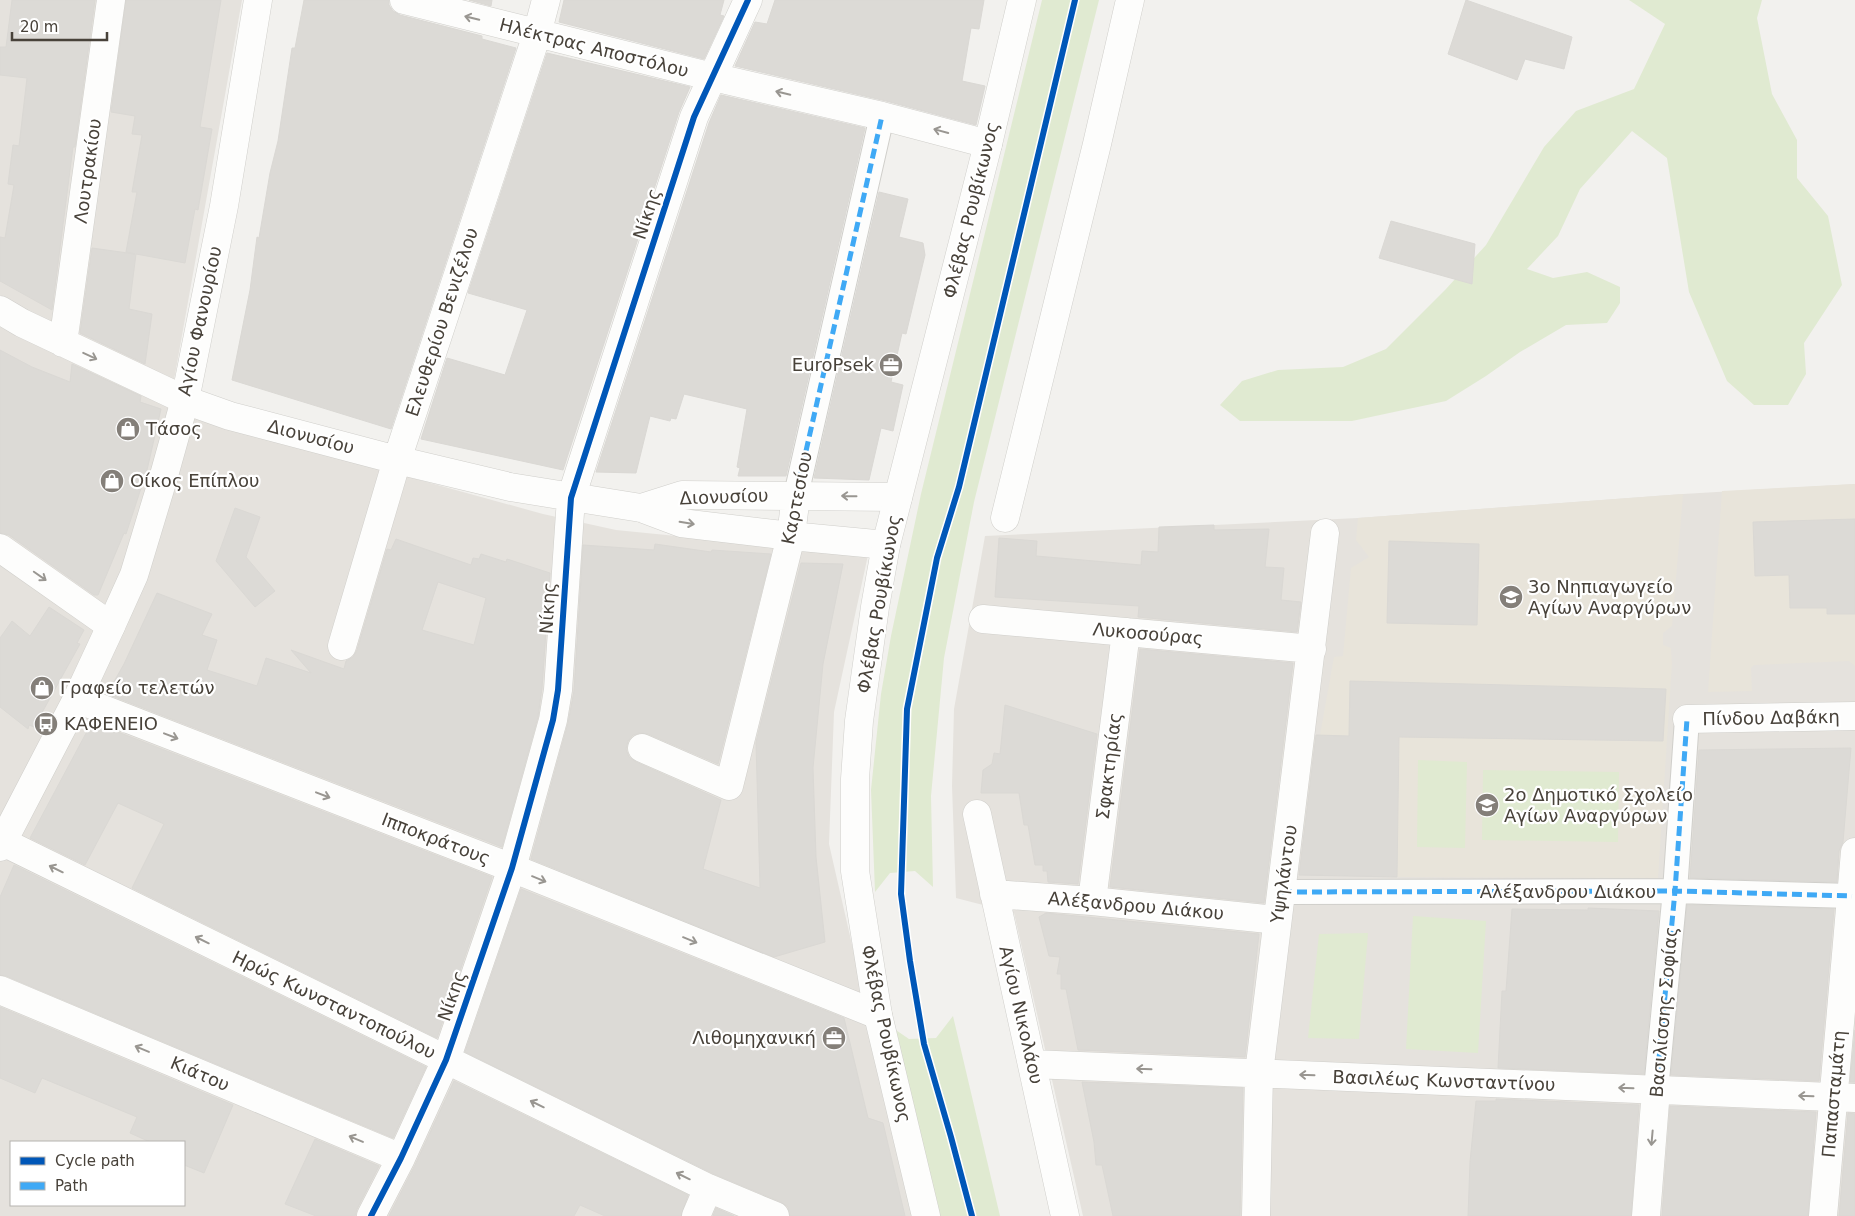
<svg xmlns="http://www.w3.org/2000/svg" width="1855" height="1216" viewBox="0 0 1855 1216" font-family="'DejaVu Sans',sans-serif">
	<style>
		.residential { fill: #e5e2dd; fill-rule: evenodd }
		.education { fill: #e8e4da }
		.green { fill: #e0ead1 }
		.building { fill: #dcdad6; stroke: #dad8d4; fill-rule: evenodd }
		.lines { fill: none; stroke-linecap: round; stroke-linejoin: round }
		.pedestrian-casing { stroke: #d0cfcb; stroke-width: 26 }
		.minor-casing { stroke: #d0cfcb; stroke-width: 29 }
		.tertiary-casing { stroke: #d0cfcb; stroke-width: 29 }
		.pedestrian { stroke: #fdfdfc; stroke-width: 24 }
		.minor { stroke: #fdfdfc; stroke-width: 28 }
		.tertiary { stroke: #fdfdfc; stroke-width: 28 }
		.quiet { stroke: #3fa9f5; stroke-width: 5; stroke-dasharray: 10 5; stroke-linecap: butt }
		.cycleway-casing { stroke: #fff; stroke-width: 9 }
		.cycleway { stroke: #0057b8; stroke-width: 6 }
		.oneway { stroke: #999691 }
		.labels { text-anchor: middle; stroke-width: 4.5; stroke-linejoin: round; paint-order: stroke }
		.street-label { font-size: 18px; fill: #48423a; stroke: #fff }
		.poi-label { font-size: 18px; fill: #48423a; stroke: #fff; text-anchor: start }
	</style>
	<rect width="100%" height="100%" fill="#f2f1ee"/>
	<!-- residential -->
	<path class="residential" d="M0,0H242L174,380L74,340L0,295Z
		M0,325L18,336L152,399L217,424L543,514L616,530L868,555L834,712L829,844L914,1216H0ZM11,1142H184V1205H11Z
		M1855,484V1216H1083L1014,913L956,898L952,786L954,709L985,536L1358,518L1683,494Z"/>
	<!-- education -->
	<path class="education" d="M1855,484V669V666L1849,661L1754,665L1751,668L1752,691L1708,692L1722,491Z
		M1683,494L1672,626L1663,633V645L1671,648L1672,663L1658,878L1397,877L1320,735L1334,657L1343,656L1351,568L1369,557L1356,540L1358,518Z"/>
	<!-- green -->
	<path class="green" d="M1042,0H1099L974,502L944,658L931,796L933,887L915,871L890,873L875,892L871,790L881,694L891,636L921,494Z
		M1629,0H1762L1757,18L1772,94L1797,140V178L1828,216L1842,285L1804,343L1806,374L1788,405H1754L1727,381L1689,292L1667,158L1632,131L1580,189L1558,236L1527,269L1553,278L1587,272L1620,287V303L1607,323L1566,325L1520,352L1486,376L1446,401L1394,412L1352,421H1240L1220,405L1242,381L1278,370L1343,367L1386,349L1446,289L1486,245L1544,147L1576,111L1634,89L1665,24Z
		M1418,760L1467,762L1465,848L1417,847Z
		M1483,770L1619,772L1618,842L1482,840Z
		M1413,916L1486,921L1478,1053L1406,1049Z
		M1368,933L1359,1039L1308,1038L1319,934Z
		M953,1016L1000,1216H938L890,1026L909,1039L936,1038Z"/>
	<!-- building -->
	<path class="building" d="M12,0H95L75,147H73L52,310L0,281V237L5,238L14,185L8,184L13,145L19,146L27,78L0,75V47H6Z
		M126,0H221L200,127L212,129L198,210L195,209L185,263L136,254L129,309L152,314L145,364L80,333L92,248L135,254L126,252L137,192H132L142,135L132,134L135,116L111,112Z
		M304,0H389V5L393,11L400,15L482,36V39L516,48L391,429L232,380L250,290L257,237L259,238L270,173L278,141L292,48H295Z
		M469,0H492L491,6Z
		M564,0H724L720,15L724,16L704,59L559,22Z
		M775,0H984L979,29L971,28L962,81L985,86L976,125L886,101L735,66L755,22L767,24Z
		M1466,0L1572,37L1564,69L1525,59L1517,80L1448,54Z
		M547,53L690,87L679,112L563,470L421,439L447,358L505,375L527,310L468,293Z
		M721,95L865,128L786,476H738L740,468L737,467L747,409L684,394L676,419L671,418L670,421L650,416L636,473L596,472L709,123Z
		M879,192L908,199L899,237L923,243L925,255L906,334L902,333L891,382L903,385L893,431L881,428L869,480L814,478Z
		M1391,221L1475,244L1472,284L1379,258Z
		M0,350L32,367L70,382L72,364L141,396L140,402L161,409L147,470L126,534L124,533L98,595H94L9,535L0,533Z
		M235,508L260,517L246,557L275,591L255,607L216,561Z
		M1855,519V614H1827V608H1790L1789,575L1755,576L1753,522Z
		M1214,525V530L1269,529L1265,567L1284,568L1281,600L1301,602L1297,632L1138,617L1139,606L995,597L999,538L1037,541L1036,556L1141,565L1142,551L1158,552L1159,527Z
		M396,539L471,565L473,558L479,559L481,554L506,562L507,559L550,573L542,688L538,717L502,847L107,694L124,664L157,593L212,614L202,635L217,640L207,670L257,686L266,658L311,673L291,650L344,669L346,661L353,657L357,650L387,549L391,550ZM438,582L486,598L474,645L422,630Z
		M1389,541L1479,544L1477,625L1387,623Z
		M655,544L711,552L712,550L771,554L718,764L648,734L640,733L633,735L628,741L626,749L629,757L636,762L721,800L703,869L760,888L756,742L801,563L843,564L823,664L813,768L816,857L825,942L774,957L531,859L568,723L574,691L583,545L654,550Z
		M49,607L84,630L77,643L80,644L34,727L29,725L28,729L0,707V638L12,621L30,636Z
		M1140,649L1293,663L1264,903L1110,887Z
		M1350,681L1666,689L1663,741L1399,737L1397,877L1299,875L1316,735L1349,736Z
		M1005,705L1097,734L1078,884L1048,882L1047,871H1043V865H1035L1028,825H1024L1019,793H981L983,770L992,764L994,753L1000,754Z
		M92,722L492,877L437,1038L132,888L164,824L118,803L85,865L30,838Z
		M1851,748L1843,842L1839,851L1837,882L1690,878L1699,750Z
		M14,865L426,1067L393,1138L6,976L0,975V897Z
		M521,889L844,1018L868,1118L883,1123L905,1216H790L788,1207L781,1202L714,1174L465,1052Z
		M1687,905L1834,909L1819,1081L1671,1075Z
		M1588,908L1659,911L1644,1074L1498,1068L1502,991H1506L1512,909L1588,910Z
		M1046,913L1259,934L1245,1057L1078,1050L1066,989H1061V974H1057L1060,957L1049,956L1039,917Z
		M0,1007L233,1105L204,1173L184,1165V1142H150L130,1133L137,1117L42,1078L35,1093L0,1078Z
		M1855,1030V1082H1850Z
		M454,1081L688,1195L681,1216H605L580,1205L574,1216H389L415,1165Z
		M1082,1082L1243,1088L1240,1216H1113L1102,1165H1096L1094,1142Z
		M1496,1099L1639,1105L1631,1216H1468L1470,1162L1476,1101H1496Z
		M1670,1106L1816,1112L1808,1216H1662Z
		M1848,1113L1855,1114V1216H1839Z
		M315,1139L379,1166L357,1209L355,1216H316L285,1204Z
		M716,1208L734,1216H713Z"/>
	<g class="lines">
		<!-- pedestrian casing -->
		<g class="pedestrian-casing">
			<path id="pedestrian" d="M796,495L882,116
				M1282,892L1675,891L1852,896
				M1656,1090L1675,891L1687,719"/>
		</g>
		<!-- minor casing -->
		<g class="minor-casing">
			<path id="minor" d="M404,0L713,77L882,116L988,144
				M0,310L22,323L185,400L230,416L397,460L510,487L641,508L681,523L791,536L886,545
				M63,343L111,0
				M641,508L682,495L898,497
				M1005,518L1097,144L1130,0
				M0,548L111,626
				M983,619L1312,649
				M342,646L397,460L537,34L546,0
				M77,699L512,868L878,1015
				M1687,719L1855,716
				M642,748L729,786L791,536L796,495
				M977,814L1065,1216
				M3,842L708,1188L775,1216
				M994,894L1092,901L1277,920
				M1092,901L1126,632
				M0,990L401,1158
				M1032,1064L1855,1098
				M371,1216L401,1158L446,1060L512,868L553,720L558,690L571,498L694,117L748,0
				M696,1216L708,1188
				M1256,1216L1259,1073L1325,533
				M1646,1216L1656,1090
				M1823,1216L1855,852"/>
		</g>
		<!-- tertiary casing -->
		<g class="tertiary-casing">
			<path id="tertiary" d="M0,847L77,699L111,626L134,575L163,479L185,400L224,206L258,0
				M926,1216L878,1015L855,871V779L859,721L875,607L886,545L988,144L1022,0"/>
		</g>
		<!-- pedestrian -->
		<use href="#pedestrian" class="pedestrian"/>
		<!-- minor -->
		<use href="#minor" class="minor"/>
		<!-- tertiary -->
		<use href="#tertiary" class="tertiary"/>
		<!-- quiet -->
		<path class="quiet" d="M796,495L882,116
			M1282,892L1675,891L1852,896
			M1656,1090L1675,891L1687,719"/>
		<!-- cycleway casing -->
		<g class="cycleway-casing">
			<path id="cycleway" d="M371,1216L401,1158L446,1060L512,868L553,720L558,690L571,498L694,117L748,0
				M972,1216L951,1137L924,1044L910,961L901,894L907,709L937,558L959,487L1075,0"/>
		</g>
		<!-- cycleway -->
		<use href="#cycleway" class="cycleway"/>
	</g>
	<!-- one-way arrows -->
	<defs><path id="oneway-shaft" d="M-6 0H5M1.5-3L5.5 0L1.5 3" fill="none" stroke-width="1.6" stroke-linecap="round" stroke-linejoin="round" transform="scale(1.25)"/></defs>
	<g class="oneway">
		<use href="#oneway-shaft" transform="translate(472 18) rotate(-166)"/>
		<use href="#oneway-shaft" transform="translate(783 93) rotate(-167)"/>
		<use href="#oneway-shaft" transform="translate(941 131) rotate(-165)"/>
		<use href="#oneway-shaft" transform="translate(90 356) rotate(25)"/>
		<use href="#oneway-shaft" transform="translate(849 496) rotate(-179)"/>
		<use href="#oneway-shaft" transform="translate(687 523) rotate(9)"/>
		<use href="#oneway-shaft" transform="translate(40 576) rotate(35)"/>
		<use href="#oneway-shaft" transform="translate(171 736) rotate(21)"/>
		<use href="#oneway-shaft" transform="translate(323 795) rotate(21)"/>
		<use href="#oneway-shaft" transform="translate(56 869) rotate(-154)"/>
		<use href="#oneway-shaft" transform="translate(539 879) rotate(22)"/>
		<use href="#oneway-shaft" transform="translate(202 940) rotate(-154)"/>
		<use href="#oneway-shaft" transform="translate(690 940) rotate(22)"/>
		<use href="#oneway-shaft" transform="translate(142 1049) rotate(-157)"/>
		<use href="#oneway-shaft" transform="translate(1144 1069) rotate(-178)"/>
		<use href="#oneway-shaft" transform="translate(1307 1075) rotate(-178)"/>
		<use href="#oneway-shaft" transform="translate(1626 1088) rotate(-178)"/>
		<use href="#oneway-shaft" transform="translate(1806 1096) rotate(-178)"/>
		<use href="#oneway-shaft" transform="translate(537 1104) rotate(-154)"/>
		<use href="#oneway-shaft" transform="translate(1652 1138) rotate(95)"/>
		<use href="#oneway-shaft" transform="translate(356 1139) rotate(-157)"/>
		<use href="#oneway-shaft" transform="translate(683 1176) rotate(-154)"/>
	</g>
	<!-- icons -->
	<defs>
		<g id="office-disc" transform="scale(1.25)"><circle r="9.5" fill="#847f79" stroke="#fff"/><path d="M-6-3h4V-5.5h4V-3h4V5H-6ZM-1-4.5V-3h2v-1.5ZM-6 0V1H6V0Z" fill="#fff"/></g>
		<g id="shop-disc" transform="scale(1.25)"><circle r="9.5" fill="#847f79" stroke="#fff"/><path d="M-5-2.5h2.3a2.7 3.5 0 0 1 5.4 0H5L5.5 6h-11ZM-1.5-2.5h3a1.5 2.3 0 0 0-3 0Z" fill="#fff"/></g>
		<g id="school-disc" transform="scale(1.25)"><circle r="9.5" fill="#847f79" stroke="#fff"/><path d="M0-5L7-2L0 1L-7-2ZM-4 1L0 2.5L4 1V4Q0 6-4 4Z" fill="#fff"/></g>
		<g id="bus-disc" transform="scale(1.25)"><circle r="9.5" fill="#847f79" stroke="#fff"/><path d="M-5-6H5V4H4V6H2V4H-2V6H-4V4H-5ZM-3.5-4V0h7V-4ZM-3.5 1.2v1.5H-2V1.2ZM2 1.2v1.5H3.5V1.2Z" fill="#fff"/></g>
	</defs>
	<g fill-rule="evenodd">
		<use href="#office-disc" x="891" y="365"/>
		<use href="#shop-disc" x="128" y="429"/>
		<use href="#shop-disc" x="112" y="481"/>
		<use href="#school-disc" x="1511" y="597"/>
		<use href="#shop-disc" x="42" y="688"/>
		<use href="#bus-disc" x="46" y="724"/>
		<use href="#school-disc" x="1487" y="805"/>
		<use href="#office-disc" x="834" y="1038"/>
	</g>
	<g class="labels">
		<!-- street labels -->
		<g class="street-label">
			<text transform="translate(594 48) rotate(14)" y="6">Ηλέκτρας Αποστόλου</text>
			<text transform="translate(88 171) rotate(-82)" y="6">Λουτρακίου</text>
			<text transform="translate(971 210) rotate(-76)" y="6">Φλέβας Ρουβίκωνος</text>
			<text transform="translate(647 214) rotate(-72)" y="6">Νίκης</text>
			<text transform="translate(200 321) rotate(-78)" y="6">Αγίου Φανουρίου</text>
			<text transform="translate(442 322) rotate(-72)" y="6">Ελευθερίου Βενιζέλου</text>
			<text transform="translate(311 437) rotate(15)" y="6">Διονυσίου</text>
			<text transform="translate(724 497) rotate(-2)" y="6">Διονυσίου</text>
			<text transform="translate(797 498) rotate(-79)" y="6">Καρτεσίου</text>
			<text transform="translate(879 604) rotate(-80)" y="6">Φλέβας Ρουβίκωνος</text>
			<text transform="translate(548 608) rotate(-86)" y="6">Νίκης</text>
			<text transform="translate(1148 634) rotate(5)" y="6">Λυκοσούρας</text>
			<text transform="translate(1771 718) rotate(-1)" y="6">Πίνδου Δαβάκη</text>
			<text transform="translate(1109 766) rotate(-83)" y="6">Σφακτηρίας</text>
			<text transform="translate(436 839) rotate(21)" y="6">Ιπποκράτους</text>
			<text transform="translate(1284 874) rotate(-82)" y="6">Υψηλάντου</text>
			<text x="1568" y="898">Αλέξανδρου Διάκου</text>
			<text transform="translate(1136 906) rotate(5)" y="6">Αλέξανδρου Διάκου</text>
			<text transform="translate(452 996) rotate(-71)" y="6">Νίκης</text>
			<text transform="translate(334 1005) rotate(26)" y="6">Ηρώς Κωνσταντοπούλου</text>
			<text transform="translate(1664 1012) rotate(-85)" y="6">Βασιλίσσης Σοφίας</text>
			<text transform="translate(1021 1015) rotate(77)" y="6">Αγίου Νικολάου</text>
			<text transform="translate(886 1034) rotate(78)" y="6">Φλέβας Ρουβίκωνος</text>
			<text transform="translate(200 1074) rotate(23)" y="6">Κιάτου</text>
			<text transform="translate(1444 1081) rotate(2)" y="6">Βασιλέως Κωνσταντίνου</text>
			<text transform="translate(1834 1094) rotate(-85)" y="6">Παπασταμάτη</text>
		</g>
		<!-- poi labels -->
		<g class="poi-label">
			<text x="874" y="371" text-anchor="end">EuroPsek</text>
			<text x="146" y="435">Τάσος</text>
			<text x="130" y="487">Οίκος Επίπλου</text>
			<text x="1528" y="593">3ο Νηπιαγωγείο<tspan x="1528" dy="21">Αγίων Αναργύρων</tspan></text>
			<text x="60" y="694">Γραφείο τελετών</text>
			<text x="64" y="730">ΚΑΦΕΝΕΙΟ</text>
			<text x="1504" y="801">2ο Δημοτικό Σχολείο<tspan x="1504" dy="21">Αγίων Αναργύρων</tspan></text>
			<text x="816" y="1044" text-anchor="end">Λιθομηχανική</text>
		</g>
	</g>
	<!-- legend -->
	<rect x="10" y="1141" width="175" height="65" fill="#ffffff" stroke="#b6b3b0"/>
	<rect x="20" y="1157" width="25" height="8" fill="#0057b8" stroke="#b6b3b0"/>
	<text x="55" y="1166" font-size="15" fill="#48423a">Cycle path</text>
	<rect x="20" y="1182" width="25" height="8" fill="#3fa9f5" stroke="#b6b3b0"/>
	<text x="55" y="1191" font-size="15" fill="#48423a">Path</text>
	<!-- scale -->
	<path d="M12 32v8h95v-8" fill="none" stroke="#48423a" stroke-width="2.5"/>
	<text x="20" y="32" font-size="15" fill="#48423a" stroke="#ffffff" stroke-width="4" paint-order="stroke">20 m</text>
</svg>
